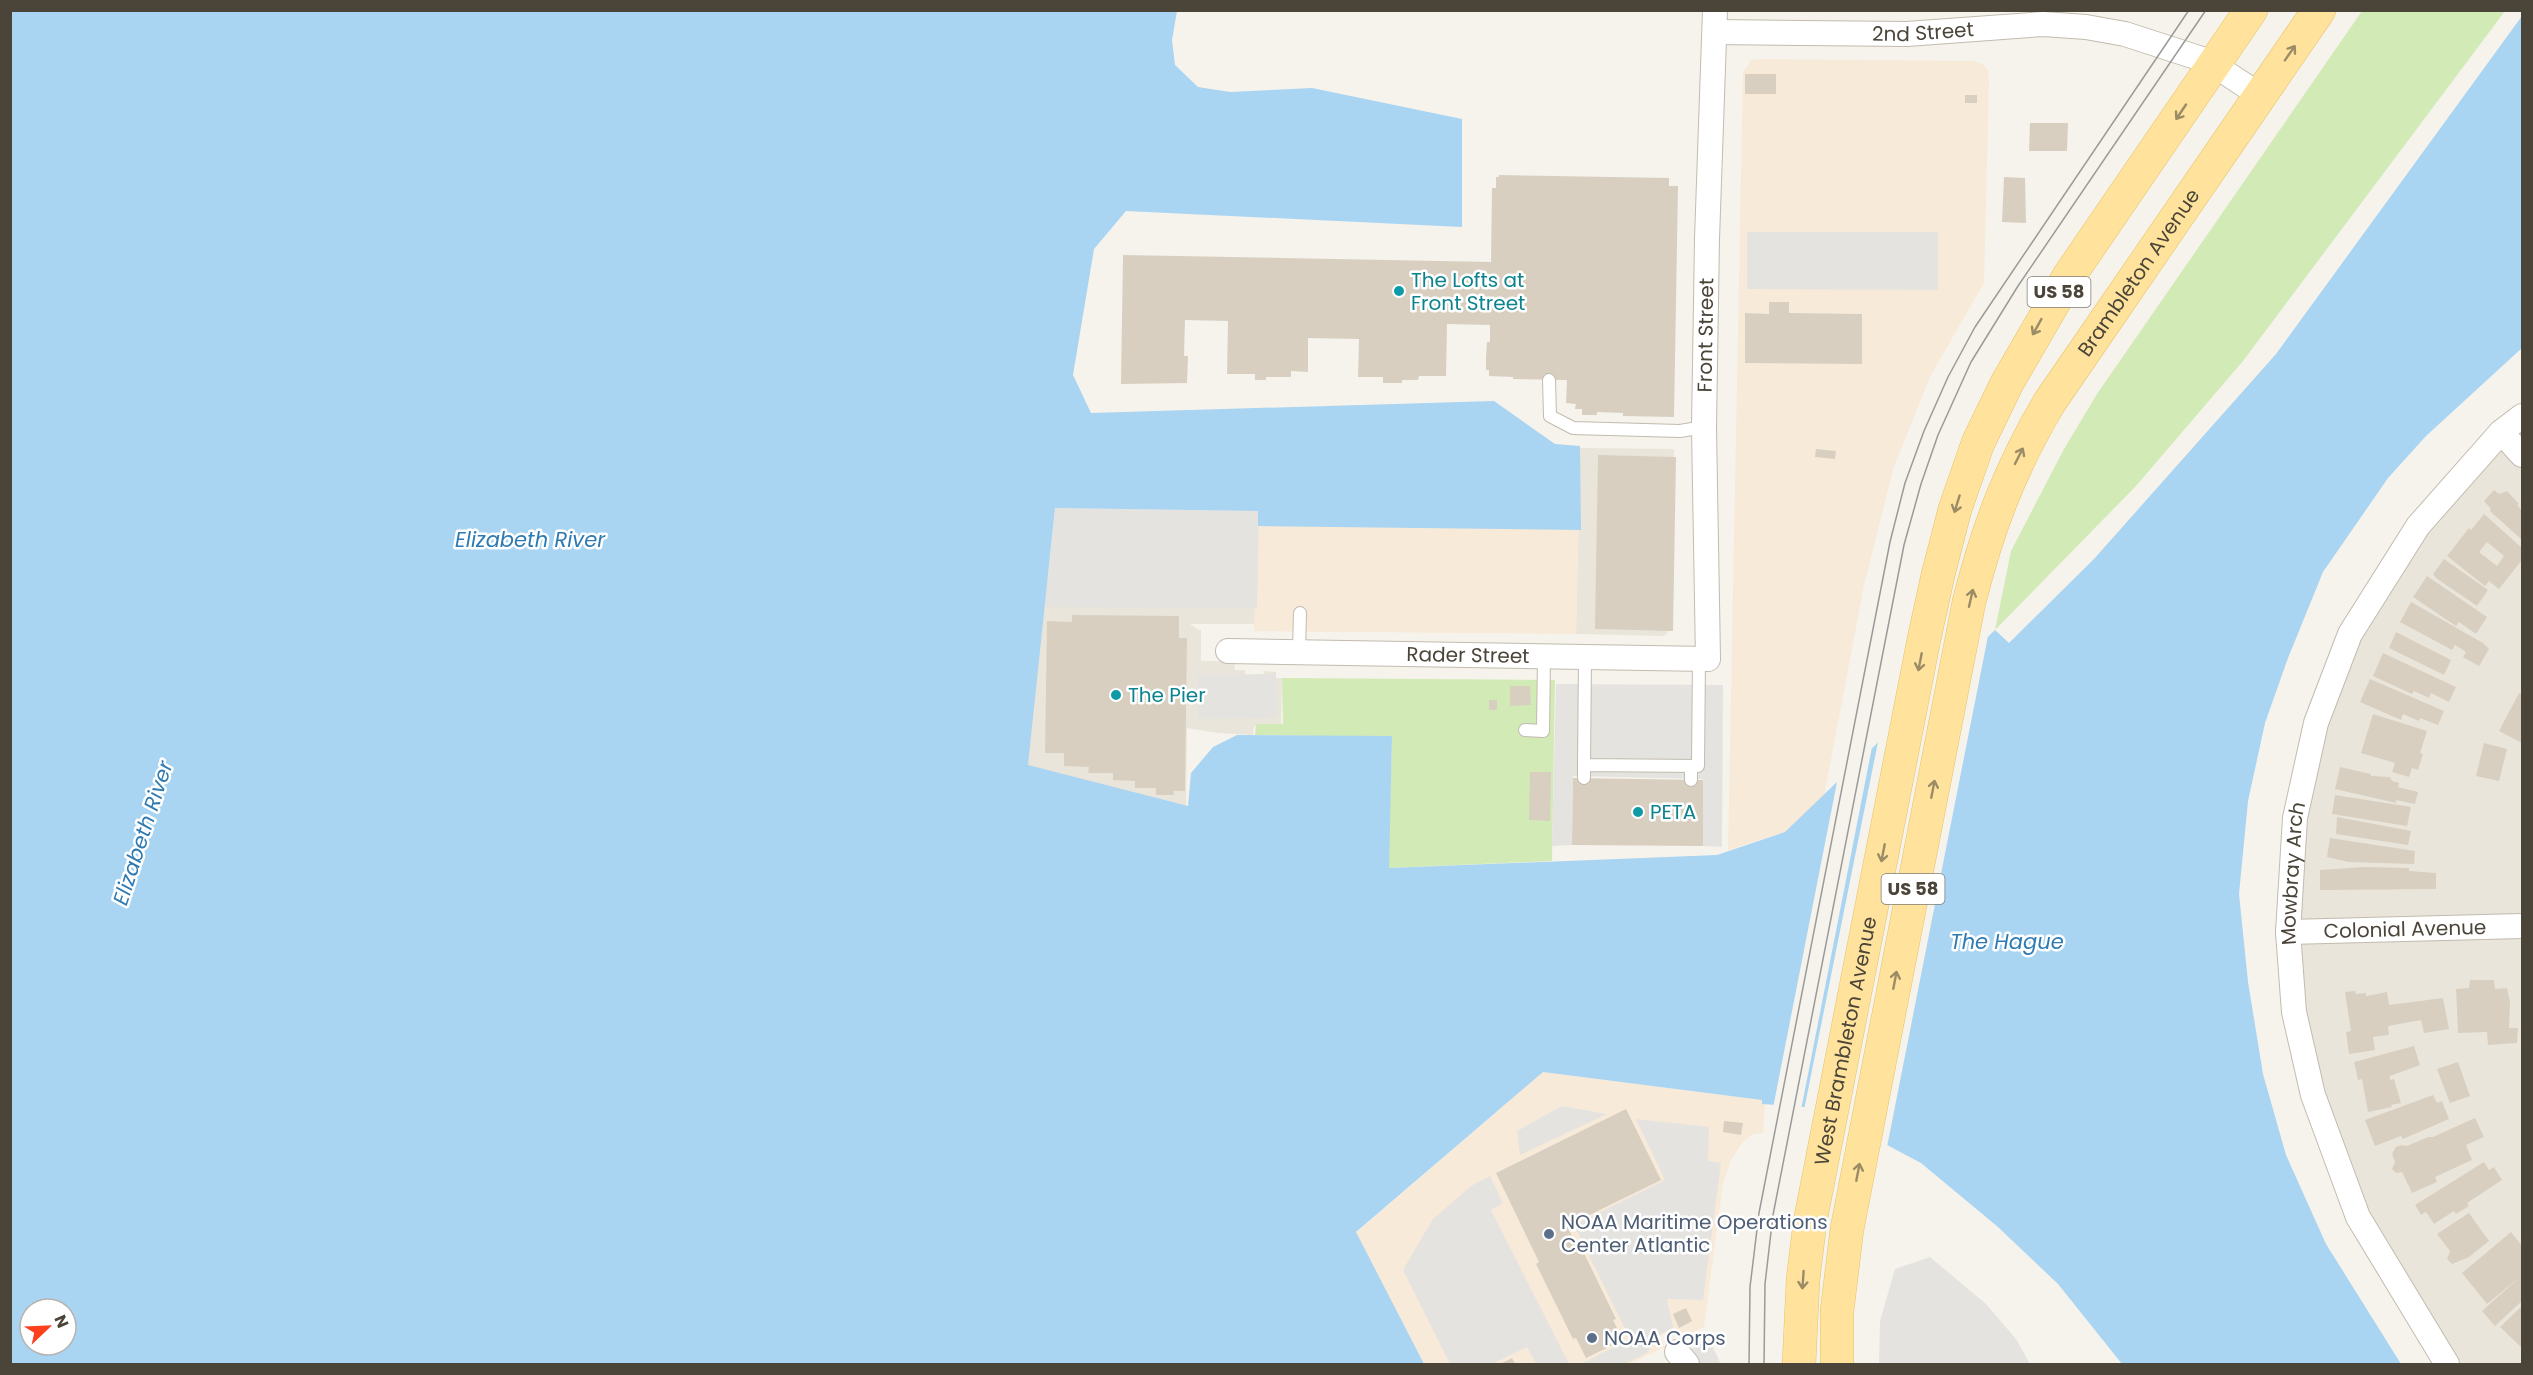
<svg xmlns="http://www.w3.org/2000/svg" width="2533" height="1375" viewBox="0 0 2533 1375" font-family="Poppins,sans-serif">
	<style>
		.residential { fill: #eae5da }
		.commercial { fill: #f7ead8 }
		.green { fill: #d2eab5 }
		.parking { fill: #e5e3e0 }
		.water { fill: #a9d4f2; fill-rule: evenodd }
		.pier { fill: #f6f3ec }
		.building { fill: #d8cfc1; fill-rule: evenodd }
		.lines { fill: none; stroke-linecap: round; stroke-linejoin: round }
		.lane-casing { stroke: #c2bbae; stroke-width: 14 }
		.street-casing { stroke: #c2bbae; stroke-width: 26 }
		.primary-casing { stroke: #e6c16a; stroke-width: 34 }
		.lane { stroke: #fff; stroke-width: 12 }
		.street { stroke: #fff; stroke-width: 24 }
		.primary { stroke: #ffe39c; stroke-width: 33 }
		.tram { stroke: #9a9a9a; stroke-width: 1.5 }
		.oneway { stroke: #9c8c66 }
		.culture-dot { fill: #0f9aa8; stroke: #fff; stroke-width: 2 }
		.service-dot { fill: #5c6f8a; stroke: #fff; stroke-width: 2 }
		.labels { text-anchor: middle; stroke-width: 5; stroke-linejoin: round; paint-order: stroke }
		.shield { fill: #fff; stroke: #817c74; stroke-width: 1.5 }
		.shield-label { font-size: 18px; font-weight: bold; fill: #4b4439 }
		.street-label { font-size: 20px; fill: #4b4439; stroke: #fff }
		.culture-label { font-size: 20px; fill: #0d838f; stroke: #fff; text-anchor: start }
		.service-label { font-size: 20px; fill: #4e5e75; stroke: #fff; text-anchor: start }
		.water-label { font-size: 21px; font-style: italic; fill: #2e7ab2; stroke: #fff }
	</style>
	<rect width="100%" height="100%" fill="#f6f3ec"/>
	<!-- residential -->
	<path class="residential" d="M2522,416V1364H2449L2358,1217L2313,1095L2288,932L2316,723L2418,526Z
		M1580,448L1674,449L1669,627L1667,634L1663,636L1576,634Z
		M1057,510L1256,511L1255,624H1190L1197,629L1201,630V661H1234L1235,670H1245V706L1263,678L1264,671L1276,672V678H1282L1281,727L1254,726L1253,735L1218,733L1187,728L1186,815L1021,773Z"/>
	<!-- commercial -->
	<path class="commercial" d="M1760,59L1974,61L1984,65L1988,71L1989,81L1984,283L1931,375L1894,466L1864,585L1824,797L1785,832L1728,850L1743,72L1751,60Z
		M1256,511L1579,514L1576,634L1254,631Z
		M1543,1072L1762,1100L1765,1103L1763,1133L1751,1135L1741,1144L1731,1160L1723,1183L1704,1327L1678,1340L1673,1330L1668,1332L1660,1336L1665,1347L1629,1364H1424L1356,1233Z"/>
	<!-- green -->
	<path class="green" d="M2362,11H2505L2243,361L2136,486L1995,630L2011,551L2064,449L2097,394Z
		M1282,678L1555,680L1552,861L1388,868L1392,737L1255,735L1256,724H1283Z"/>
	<!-- parking -->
	<path class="parking" d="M1747,232H1938V290L1747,289Z
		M1055,508L1259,511L1257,608L1045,607Z
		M1276,674L1277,718L1198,719L1197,675Z
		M1556,684L1723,685L1722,847L1703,846V779L1573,776L1572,845L1552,846Z
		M1562,1106L1607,1114L1520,1155L1517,1131Z
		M1636,1119L1709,1127L1708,1161L1721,1163L1703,1300L1667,1299L1673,1328L1658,1335L1647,1353L1624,1364H1581L1630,1339L1574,1225L1665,1180Z
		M1490,1176L1503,1203L1491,1210L1569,1364H1536L1527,1347L1492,1364H1450L1403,1270L1433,1219L1471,1186Z
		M1930,1257L1986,1304L2016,1339L2030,1364H1879L1880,1321L1895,1269Z
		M1709,1340L1721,1364H1687L1679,1355Z"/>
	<!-- water -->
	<path class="water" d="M10,11H1177L1172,40L1175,65L1198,87L1230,92L1312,88L1462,119V227L1126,211L1094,249L1073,375L1091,413L1494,401L1555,444L1580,446L1581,530L1258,526V511L1055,508L1028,765L1188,806L1191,773L1213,747L1237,735L1392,736L1389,868L1717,855L1785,832L1995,630L2009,643L2094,559L2276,354L2522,16V348L2426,436L2388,478L2323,572L2288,658L2265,723L2248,801L2239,894L2248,982L2263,1074L2286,1155L2326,1244L2401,1364H2122L2058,1284L1998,1227L1921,1163L1817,1108L1762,1104V1100L1543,1072L1356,1232L1424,1364H11ZM30,1309H66V1345H30Z"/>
	<!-- pier -->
	<path class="pier" d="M1989,631L1887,1147L1816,1111L1804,1110L1879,737Z
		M1873,742L1801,1110L1773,1108L1838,777Z"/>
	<!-- building -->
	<path class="building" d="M1745,74H1776V94H1745Z
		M1965,95H1977V103H1965Z
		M2030,123H2068L2067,151H2029Z
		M1499,175L1669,178V186H1678L1674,417L1623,416V413L1597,412V415H1582V409H1575L1576,404L1566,403L1567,380L1513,379V377L1489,376V370H1486V357L1487,342H1490V325L1447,324L1446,376H1419L1418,380H1402V383H1383V377H1358L1359,339L1308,338V372L1291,371V377H1266V380H1255V374H1227L1228,321L1185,320L1184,356H1188L1187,383L1121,384L1123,255L1491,262L1492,188H1496V177H1499Z
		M2004,177L2025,178L2026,223L2002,222Z
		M1769,302H1789V313L1862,314V364L1745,363V313L1769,314Z
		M1816,449L1836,451L1835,459L1815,457Z
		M1598,455L1676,457L1673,631L1595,629Z
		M2494,490L2499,494L2507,491L2519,504L2517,505L2522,511V540L2490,511L2491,509L2484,501Z
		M2484,514L2522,548V560L2499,589L2489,581L2485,586L2447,556L2469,528L2471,530ZM2487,542L2504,556L2497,566L2479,552Z
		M2444,559L2488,590L2477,606L2436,578L2433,574Z
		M2427,576L2487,617L2476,634L2459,622L2456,626L2413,597Z
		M2411,602L2483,643L2489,649L2479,666L2463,657L2466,652L2455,645L2452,650L2400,622Z
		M1072,615L1179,616V638H1187L1185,791H1173L1174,795H1156V788H1135V781L1113,780V773H1088L1089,767L1064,766V753H1045L1047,621L1072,622Z
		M2396,632L2451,660L2444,675L2389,648Z
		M2383,653L2456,687L2449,702L2431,693L2429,698L2414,691L2412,694L2373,676Z
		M2370,679L2444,711L2438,725L2420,718L2419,721L2403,714L2401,720L2360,702Z
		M1510,686H1530L1531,705L1510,706Z
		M2519,693L2522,695V743L2499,731Z
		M1489,700H1497V710H1489Z
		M2373,714L2427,731L2420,753L2423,754L2418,770L2412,768L2409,777L2392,772L2395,763L2361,753Z
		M2484,743L2507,749L2499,781L2476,776Z
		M2340,767L2371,774V776L2390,777L2392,781L2399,783L2398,787L2418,792L2415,804L2396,800V803L2335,789Z
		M1530,772H1551L1550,821L1529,820Z
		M1573,778L1703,780V846L1572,845Z
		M2335,795L2411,807L2407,826L2332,814Z
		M2337,817L2411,831L2408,845L2336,834Z
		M2330,838L2415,851L2414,864L2348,862L2327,857Z
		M2364,867L2409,868V871L2436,873V889L2320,890V870Z
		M2470,980H2494L2495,989L2507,988L2510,1002L2509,1028H2518L2517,1043L2488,1045L2487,1032L2458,1033L2456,989L2469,988Z
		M2355,991L2356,994L2366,993V996L2387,992L2389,1005L2443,998L2449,1029L2424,1033L2421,1020L2388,1026L2389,1035L2373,1037L2375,1050L2349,1054L2346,1032L2351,1031L2345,992Z
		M2414,1046L2420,1065L2390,1076V1080L2394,1079L2401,1103L2391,1105L2392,1107L2368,1112L2362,1079L2358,1080L2354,1062Z
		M2458,1062L2470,1096L2450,1103L2437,1069Z
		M2433,1095L2437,1103L2442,1101L2449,1119L2403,1139L2401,1136L2375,1146L2365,1120Z
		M1626,1109L1661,1180L1567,1226L1576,1244L1579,1243L1616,1319L1613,1320L1623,1340L1586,1358L1576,1338L1573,1339L1536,1264L1539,1262L1496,1173Z
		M2475,1118L2484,1137L2466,1145L2472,1160L2435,1177L2437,1182L2412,1193L2402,1172L2396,1173L2392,1169L2395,1162L2392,1154L2396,1147L2402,1145L2407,1146L2428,1137H2433Z
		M1724,1121L1743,1123L1741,1135L1723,1132Z
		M2484,1162L2489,1170L2494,1167L2502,1180L2467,1203L2469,1206L2456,1214L2454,1211L2434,1224L2426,1212L2421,1215L2415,1205Z
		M2469,1213L2489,1241L2469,1257L2452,1264L2447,1259L2450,1251L2437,1234Z
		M2511,1232L2522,1246V1301L2495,1326L2482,1311L2521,1276L2487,1304L2462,1273Z
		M2522,1306V1348L2500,1327Z
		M1686,1308L1692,1321L1679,1328L1673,1314Z
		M1512,1358L1515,1364H1500Z"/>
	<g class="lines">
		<!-- lane casing -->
		<g class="lane-casing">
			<path id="lane" d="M1549,380L1550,416L1573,428L1680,431L1704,427
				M1299,652L1300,613
				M1585,657L1584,765L1698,766L1699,658
				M1525,730L1543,731L1544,656
				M1584,765V778
				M1691,780V766"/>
		</g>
		<!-- street casing -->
		<g class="street-casing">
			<g id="street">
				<path id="s1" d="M1715,32L1907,34L2043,24L2086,27L2125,34L2208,61L2261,96"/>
				<path d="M2501,432L2522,455"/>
				<path id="s2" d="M1228,651L1708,659L1704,427L1707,239L1715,10"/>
				<path id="s3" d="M2288,932L2522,926"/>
				<path d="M1677,1352L1687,1364"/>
				<path id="s4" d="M2447,1364L2358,1217L2313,1095L2294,1012L2288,932L2295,818L2316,723L2350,634L2418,526L2501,432L2522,416"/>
			</g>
		</g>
		<!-- primary casing -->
		<g class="primary-casing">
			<g id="primary">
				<path id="s5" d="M1799,1364L1803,1280L1810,1222L1924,639L1938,575L1955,509L1978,443L2007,383L2069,276L2251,10"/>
				<path id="s6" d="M1837,1364V1311L1847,1229L1969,602C1988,527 2010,469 2049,403L2319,10"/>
			</g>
		</g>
		<!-- lane -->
		<use href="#lane" class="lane"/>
		<!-- street -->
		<use href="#street" class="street"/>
		<!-- primary -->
		<use href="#primary" class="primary"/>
		<!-- tram -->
		<path class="tram" d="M1749,1364L1750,1287L1759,1213L1890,542L1905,483L1924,431L1948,377L1975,327L2189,10
			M1764,1364L1765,1284L1773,1215L1904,545L1921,484L1938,435L1971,362L2018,286L2206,10"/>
	</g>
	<!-- one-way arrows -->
	<defs><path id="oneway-shaft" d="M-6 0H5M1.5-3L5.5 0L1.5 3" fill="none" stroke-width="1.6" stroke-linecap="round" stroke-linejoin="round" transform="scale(1.5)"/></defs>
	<g class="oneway">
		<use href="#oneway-shaft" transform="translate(2290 53) rotate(-55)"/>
		<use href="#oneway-shaft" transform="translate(2181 112) rotate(124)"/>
		<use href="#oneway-shaft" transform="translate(2037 327) rotate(119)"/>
		<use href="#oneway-shaft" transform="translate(2019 456) rotate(-63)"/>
		<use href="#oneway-shaft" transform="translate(1957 504) rotate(107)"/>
		<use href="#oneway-shaft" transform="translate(1971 598) rotate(-77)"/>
		<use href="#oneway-shaft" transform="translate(1920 662) rotate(101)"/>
		<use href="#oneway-shaft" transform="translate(1933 789) rotate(-79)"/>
		<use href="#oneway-shaft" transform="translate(1883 853) rotate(101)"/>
		<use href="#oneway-shaft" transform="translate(1895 980) rotate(-79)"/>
		<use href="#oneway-shaft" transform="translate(1858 1172) rotate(-79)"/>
		<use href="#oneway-shaft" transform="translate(1803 1280) rotate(94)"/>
	</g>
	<!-- markers -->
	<g class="culture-dot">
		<circle cx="1399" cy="291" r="6"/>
		<circle cx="1116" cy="695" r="6"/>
		<circle cx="1638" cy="812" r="6"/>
	</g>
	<g class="service-dot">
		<circle cx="1549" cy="1234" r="6"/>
		<circle cx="1592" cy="1338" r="6"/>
	</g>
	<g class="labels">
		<!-- shield labels -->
		<g class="shield">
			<rect x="2027.5" y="277" width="63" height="30" rx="4.5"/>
			<rect x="1881.5" y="874" width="63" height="30" rx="4.5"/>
		</g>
		<g class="shield-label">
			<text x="2059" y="298">US 58</text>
			<text x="1913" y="895">US 58</text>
		</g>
		<!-- street labels -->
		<g class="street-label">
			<text dy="7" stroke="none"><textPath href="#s1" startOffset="208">2nd Street</textPath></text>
			<text dy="7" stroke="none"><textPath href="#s6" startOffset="1148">Brambleton Avenue</textPath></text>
			<text dy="7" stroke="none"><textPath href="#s2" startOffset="804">Front Street</textPath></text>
			<text dy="7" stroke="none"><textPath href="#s2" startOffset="240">Rader Street</textPath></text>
			<text dy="7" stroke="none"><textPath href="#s4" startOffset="526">Mowbray Arch</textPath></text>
			<text dy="7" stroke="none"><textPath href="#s3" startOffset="117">Colonial Avenue</textPath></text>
			<text dy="7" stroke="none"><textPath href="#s5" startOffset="327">West Brambleton Avenue</textPath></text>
		</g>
		<!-- culture labels -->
		<g class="culture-label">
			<text x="1411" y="287">The Lofts at<tspan x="1411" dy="23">Front Street</tspan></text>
			<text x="1128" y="702">The Pier</text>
			<text x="1650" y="819">PETA</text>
		</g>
		<!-- service labels -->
		<g class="service-label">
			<text x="1561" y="1229">NOAA Maritime Operations<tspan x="1561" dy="23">Center Atlantic</tspan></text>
			<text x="1604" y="1345">NOAA Corps</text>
		</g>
		<!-- water labels -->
		<g class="water-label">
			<text x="530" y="547">Elizabeth River</text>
			<text transform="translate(143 833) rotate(-72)" y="7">Elizabeth River</text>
			<text x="2007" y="949">The Hague</text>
		</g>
	</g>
	<!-- border -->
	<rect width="2533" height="1375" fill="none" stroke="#4b4439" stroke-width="24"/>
	<!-- north arrow -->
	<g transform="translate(48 1327) rotate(67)"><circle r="28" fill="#ffffff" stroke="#b7b4b0" stroke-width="1.5"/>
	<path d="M0-4.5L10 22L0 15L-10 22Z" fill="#fc3f1d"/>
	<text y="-9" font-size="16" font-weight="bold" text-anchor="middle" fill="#4b4439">N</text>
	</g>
</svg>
